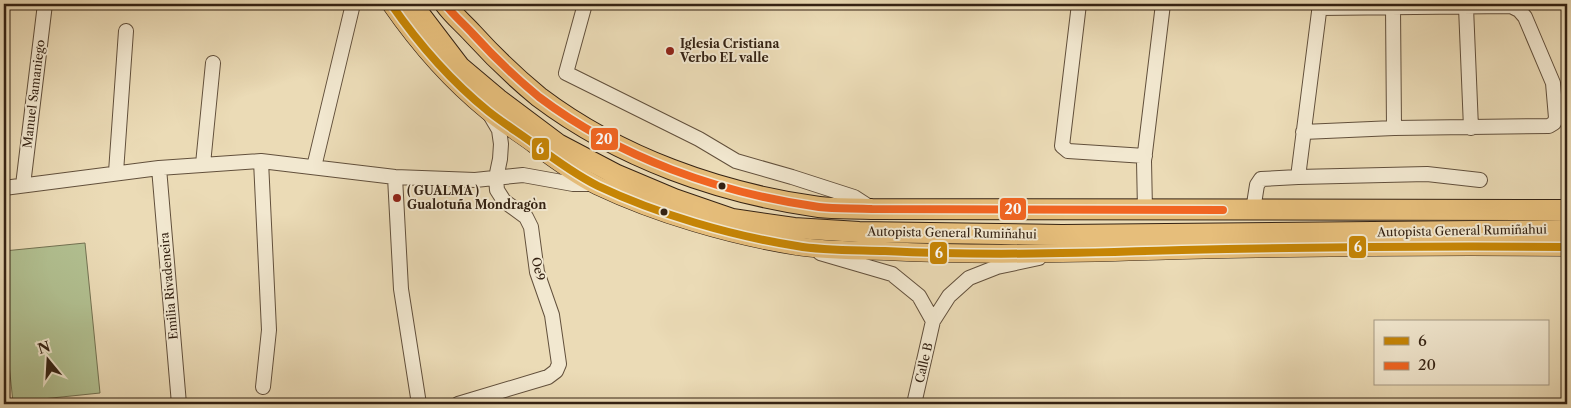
<svg xmlns="http://www.w3.org/2000/svg" width="1571" height="408" viewBox="0 0 1571 408" font-family="'Libre Caslon Text',serif">
	<style>
		.pitch { fill: #b2c192; stroke: #737252 }
		.lines { fill: none; stroke-linecap: round; stroke-linejoin: round }
		.minor-casing { stroke: #62503c; stroke-width: 16 }
		.major-casing { stroke: #342213; stroke-width: 19 }
		.highway-casing { stroke: #342213; stroke-width: 22 }
		.minor { stroke: #f2e8d0; stroke-width: 14 }
		.major { stroke: #e6be7b; stroke-width: 18 }
		.highway { stroke: #e6be7b; stroke-width: 20 }
		.bus-1-casing { stroke: #f2e8d0; stroke-width: 11 }
		.bus-2-casing { stroke: #f2e8d0; stroke-width: 11 }
		.bus-1 { stroke: #c68505; stroke-width: 8 }
		.bus-2 { stroke: #f26522; stroke-width: 8 }
		.poi-dot { fill: #8f2418; stroke: #f2e8d0; stroke-width: 2 }
		.bus-dot { fill: #342213; stroke: #f2e8d0; stroke-width: 2 }
		.labels { text-anchor: middle; stroke-width: 4; stroke-linejoin: round; paint-order: stroke }
		.poi-label { font-size: 12px; font-weight: bold; fill: #342213; stroke: #f2e8d0; text-anchor: start }
		.street-label { font-size: 12px; fill: #342213; stroke: #f2e8d0 }
		.line-badge { stroke: #f2e8d0; stroke-width: 2 }
		.badge-label { font-size: 14px; text-anchor: middle; font-weight: bold; fill: #fff }
	</style>
	<rect width="100%" height="100%" fill="#ebdbb6"/>
	<filter id="stains"><feTurbulence type="fractalNoise" baseFrequency=".004" numOctaves="4"/><feColorMatrix values="0 0 0 0 .2 0 0 0 0 .09 0 0 0 0 .02 0 0 0 .5 -.17"/></filter>
	<radialGradient id="worn" r=".72"><stop offset=".6" stop-color="#630" stop-opacity="0"/><stop offset="1" stop-color="#630" stop-opacity=".3"/></radialGradient>
	<!-- pitch -->
	<path class="pitch" d="M85,243L100,393L13,402L4,317V251Z"/>
	<g class="lines">
		<!-- minor casing -->
		<g class="minor-casing">
			<path id="minor" d="M585,4L566,73L699,139L736,161L792,177L854,197L871,208
				M1079,4L1062,146L1068,151L1145,156
				M1393,7L1394,128
				M1466,7L1471,128
				M1303,132L1394,128L1549,126L1554,123L1556,118L1553,83L1525,17L1519,10L1511,6L1319,8
				M261,161L269,330L263,387
				M203,164L213,63
				M314,167L353,4
				M159,168L179,404
				M116,172L126,31
				M395,177L401,289L419,404
				M1298,177L1427,174L1480,180
				M23,185L45,4
				M4,188L159,168L261,161L395,177L475,180L523,175L573,184H594
				M1145,210L1144,161L1163,4
				M1253,210L1257,185L1261,179L1298,177L1320,4
				M820,253L892,274L919,296L933,321
				M458,404L548,377L556,371L559,364L552,315L537,272L531,227L526,217L504,201L497,190L496,178L500,159L501,144L499,130L489,113
				M914,404L933,321L949,296L969,278L997,267L1039,258"/>
		</g>
		<!-- major casing -->
		<g class="major-casing">
			<path id="major" d="M391,4C418,43 451,81 488,111C503,123 519,133 534,144C554,159 576,175 598,186C657,214 732,236 797,246C825,251 856,250 885,251C984,256 1083,253 1182,250C1310,247 1439,246 1567,247"/>
		</g>
		<!-- highway casing -->
		<g class="highway-casing">
			<path id="highway" d="M412,4L460,67L498,99L558,144L617,175L674,199L732,219L794,228L859,232L1062,235L1567,230
				M445,4C453,15 464,24 473,34C493,56 516,78 539,97C620,158 719,193 819,207C836,209 854,208 872,209L1567,210"/>
		</g>
		<!-- minor -->
		<use href="#minor" class="minor"/>
		<!-- major -->
		<use href="#major" class="major"/>
		<!-- highway -->
		<use href="#highway" class="highway"/>
		<!-- bus-1 casing -->
		<g class="bus-1-casing">
			<path id="bus-1" d="M391,4C418,43 451,81 488,111C503,123 519,133 534,144C554,159 576,175 598,186C657,214 732,236 797,246C825,251 856,250 885,251C984,256 1083,253 1182,250C1310,247 1439,246 1567,247"/>
		</g>
		<!-- bus-2 casing -->
		<g class="bus-2-casing">
			<path id="bus-2" d="M445,4C453,15 464,24 473,34C493,56 516,78 539,97C620,158 719,193 819,207C836,209 854,208 872,209L1223,210"/>
		</g>
		<!-- bus-1 -->
		<use href="#bus-1" class="bus-1"/>
		<!-- bus-2 -->
		<use href="#bus-2" class="bus-2"/>
	</g>
	<!-- markers -->
	<g class="poi-dot">
		<circle cx="670" cy="51" r="5"/>
		<circle cx="397" cy="198" r="5"/>
	</g>
	<g class="bus-dot">
		<circle cx="722" cy="186" r="4.5"/>
		<circle cx="664" cy="212" r="4.5"/>
	</g>
	<g class="labels">
		<!-- poi labels -->
		<g class="poi-label">
			<text x="680" y="48">Iglesia Cristiana<tspan x="680" dy="14">Verbo EL valle</tspan></text>
			<text x="407" y="195">( GUALMA )<tspan x="407" dy="14">Gualotuña Mondragòn</tspan></text>
		</g>
		<!-- street labels -->
		<g class="street-label">
			<text transform="translate(34 94) rotate(-83)" y="4">Manuel Samaniego</text>
			<text transform="translate(1462 231) rotate(-1)" y="4">Autopista General Rumiñahui</text>
			<text transform="translate(952 233) rotate(1)" y="4">Autopista General Rumiñahui</text>
			<text transform="translate(538 269) rotate(77)" y="4">Oe9</text>
			<text transform="translate(169 286) rotate(-95)" y="4">Emilia Rivadeneira</text>
			<text transform="translate(924 363) rotate(-77)" y="4">Calle B</text>
		</g>
	</g>
	<g class="line-badge">
		<rect x="590" y="127" width="29" height="24" rx="5" fill="#f26522"/>
		<rect x="531" y="137" width="19" height="24" rx="5" fill="#c68505"/>
		<rect x="999" y="197" width="28" height="24" rx="5" fill="#f26522"/>
		<rect x="1348" y="235" width="19" height="24" rx="5" fill="#c68505"/>
		<rect x="929" y="241" width="19" height="24" rx="5" fill="#c68505"/>
	</g>
	<g class="badge-label">
		<text x="604" y="144">20</text>
		<text x="540" y="154">6</text>
		<text x="1013" y="214">20</text>
		<text x="1358" y="252">6</text>
		<text x="939" y="258">6</text>
	</g>
	<!-- margin -->
	<rect width="1571" height="408" fill="none" stroke="#ebdbb6" stroke-width="20"/>
	<rect x="5" y="5" width="1561" height="398" fill="none" stroke="#342213" stroke-width="2.5"/>
	<rect x="10" y="10" width="1551" height="388" fill="none" stroke="#342213"/>
	<!-- legend -->
	<rect x="1374" y="320" width="175" height="65" fill="#f2e8d0" stroke="#a69984"/>
	<rect x="1384" y="337" width="25" height="8" fill="#c68505" stroke="#a69984"/>
	<text x="1418" y="346" font-size="15" fill="#342213">6</text>
	<rect x="1384" y="362" width="25" height="8" fill="#f26522" stroke="#a69984"/>
	<text x="1418" y="370" font-size="15" fill="#342213">20</text>
	<!-- north arrow -->
	<g transform="translate(48 360) rotate(342)" stroke="#f2e8d0" stroke-width="4" paint-order="stroke">
	<path d="M0-4L9 19L0 12L-9 19Z" fill="#342213"/>
	<text y="-8" font-size="14" font-weight="bold" text-anchor="middle" fill="#342213">N</text>
	</g>
	<rect width="100%" height="100%" filter="url(#stains)"/>
	<rect width="100%" height="100%" fill="url(#worn)"/>
</svg>
